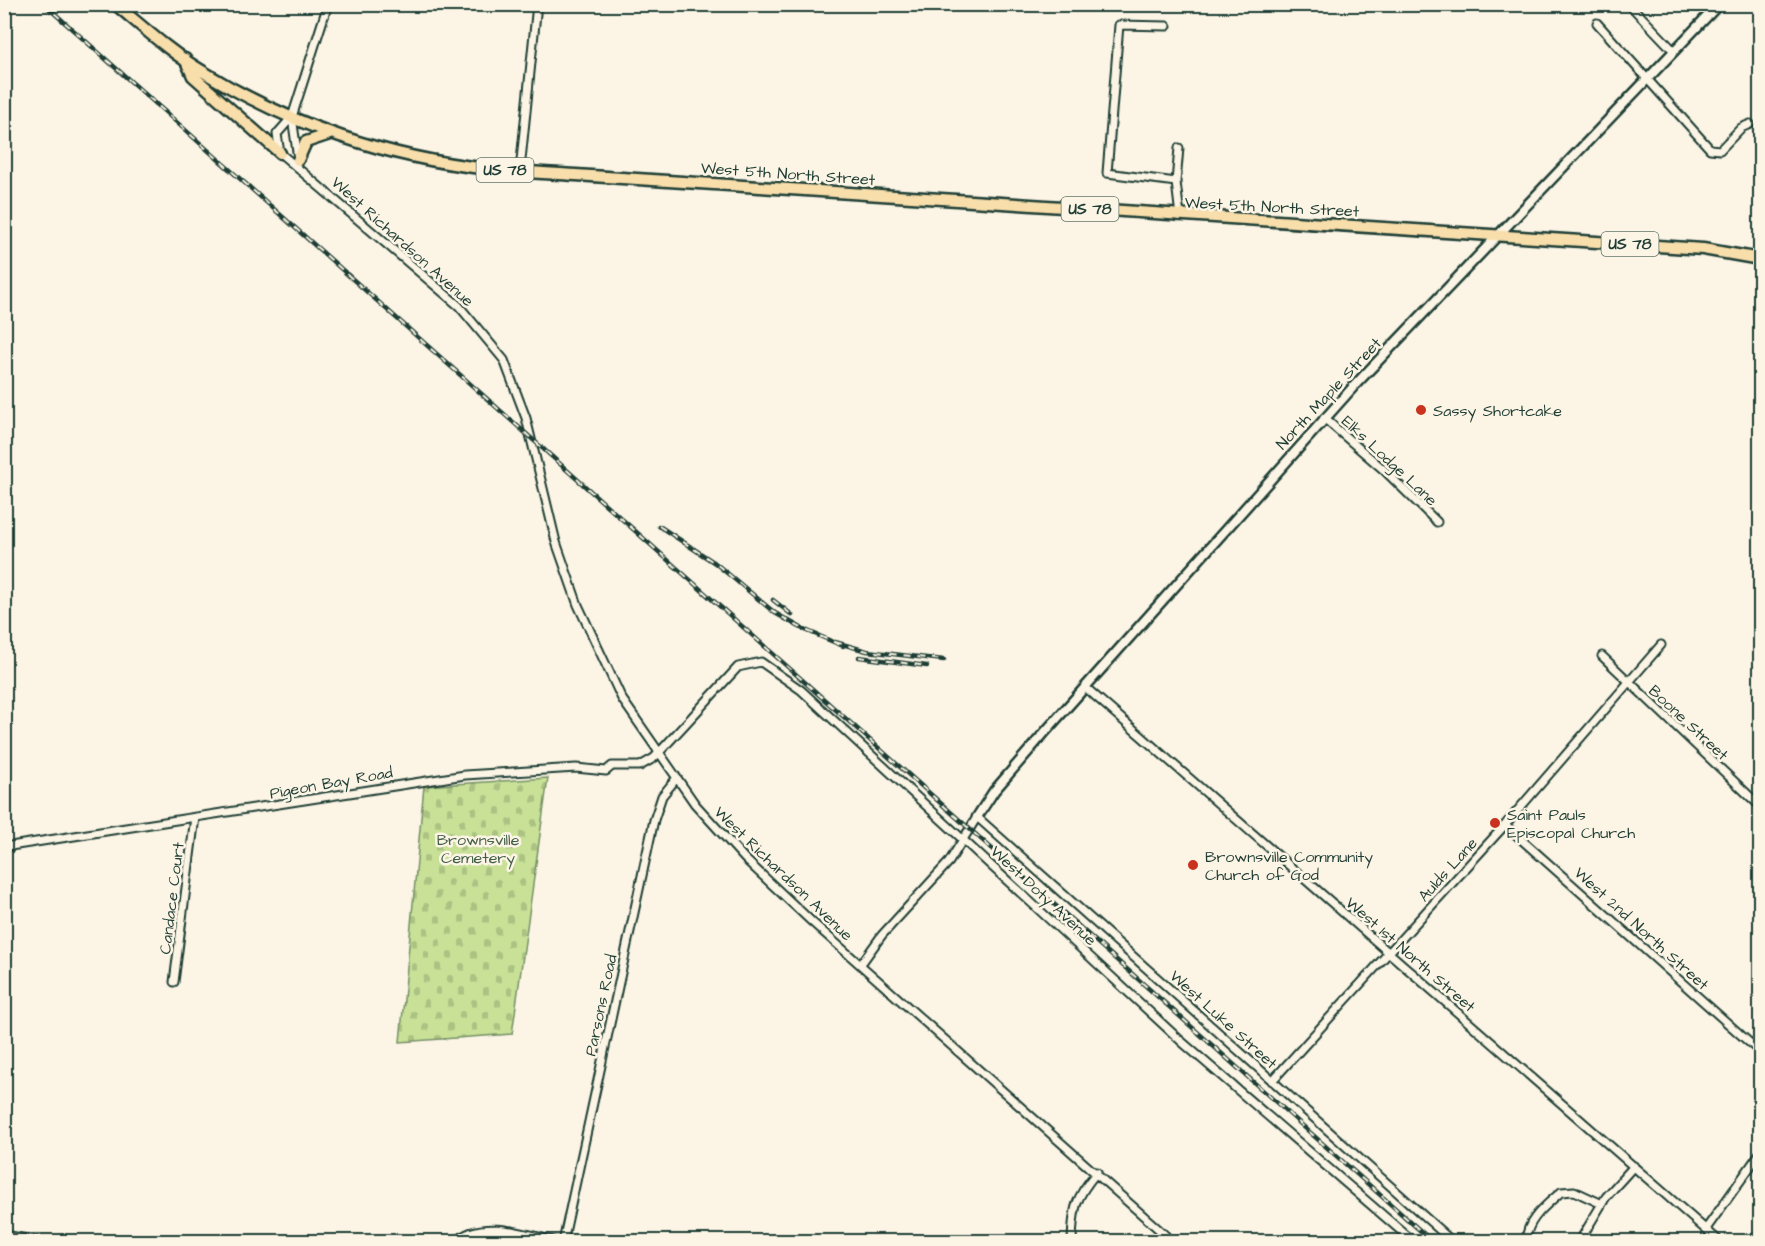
<svg xmlns="http://www.w3.org/2000/svg" width="1765" height="1246" viewBox="0 0 1765 1246" font-family="'Architects Daughter',sans-serif">
	<style>
		.cemetery { fill: url(#cemetery-stones); stroke: #748f66; stroke-width: 1.5 }
		.lines { fill: none; stroke-linecap: round; stroke-linejoin: round }
		.stream { stroke: #549193; stroke-width: 2 }
		.minor-casing { stroke: #1f3d34; stroke-width: 11 }
		.tertiary-casing { stroke: #1f3d34; stroke-width: 13 }
		.primary-casing { stroke: #1f3d34; stroke-width: 15 }
		.minor { stroke: #fcf5e5; stroke-width: 7 }
		.tertiary { stroke: #fcf5e5; stroke-width: 8 }
		.primary { stroke: #f8deab; stroke-width: 10 }
		.rail-casing { stroke: #1f3d34; stroke-width: 4.5 }
		.rail { stroke: #fcf5e5; stroke-width: 2; stroke-dasharray: 7; stroke-linecap: butt }
		.poi-dot { fill: #c8321e; stroke: #fcf5e5; stroke-width: 2 }
		.labels { text-anchor: middle; stroke-width: 5; stroke-linejoin: round; paint-order: stroke }
		.shield { fill: #fcf5e5; stroke: #617469; stroke-width: 1.5 }
		.shield-label { font-size: 15px; font-weight: bold; fill: #1f3d34 }
		.street-label { font-size: 16px; fill: #1f3d34; stroke: #fcf5e5 }
		.poi-label { font-size: 16px; fill: #1f3d34; stroke: #fcf5e5; text-anchor: start }
		.park-label { font-size: 16px; fill: #415e48; stroke: #fcf5e5 }
	</style>
	<defs>
		<pattern id="cemetery-stones" width="16" height="16" patternUnits="userSpaceOnUse" patternTransform="scale(1.5)"><rect width="16" height="16" fill="#c8e197"/><path d="M2 7V4a2 2 0 0 1 4 0v3zM10 15v-3a2 2 0 0 1 4 0v3z" fill="#abc283"/></pattern>
	</defs>
	<rect width="100%" height="100%" fill="#fcf5e5"/>
	<filter id="ink" filterUnits="userSpaceOnUse"><feTurbulence type="fractalNoise" baseFrequency=".0167" numOctaves="2"/><feDisplacementMap in="SourceGraphic" scale="12" xChannelSelector="R" yChannelSelector="G"/><feConvolveMatrix kernelMatrix="1 2 1 2 8 2 1 2 1" color-interpolation-filters="sRGB"/></filter>
	<g filter="url(#ink)">
		<!-- cemetery -->
		<path class="cemetery" d="M548,778L512,1034L400,1042L424,786Z"/>
		<g class="lines">
			<!-- stream -->
			<path class="stream" d="M1743,1242L1760,1227"/>
			<!-- minor casing -->
			<g class="minor-casing">
				<path id="minor" d="M1629,4L1674,51
					M1597,23L1710,149L1720,150L1741,128L1750,124
					M1167,26L1119,25L1107,173L1176,182
					M292,117L277,134L280,153L459,306L504,360L526,418L556,542L578,605L622,699L695,804L745,859L812,922L1173,1242
					M1179,148L1176,182L1180,216
					M298,159L292,117L328,4
					M520,170L537,4
					M1324,418L1384,470L1437,522
					M1602,656L1760,806
					M1085,687L1720,1242
					M1505,825L1760,1052
					M4,847L465,775L576,768L606,771L612,766H640L654,758L738,667L761,662L801,690L1181,1041L1414,1242
					M861,964L882,935L949,862L977,817L1453,1242
					M174,982L195,817
					M1272,1081L1505,825L1661,645
					M1706,1229L1760,1153
					M4,1235L45,1242
					M455,1242C481,1217 528,1235 558,1242
					M563,1242L654,820L662,796L676,779
					M1072,1242C1073,1208 1075,1198 1097,1172
					M1527,1242C1524,1221 1548,1204 1561,1192L1574,1191L1602,1204
					M1579,1242L1606,1197L1634,1166"/>
			</g>
			<!-- tertiary casing -->
			<g class="tertiary-casing">
				<path id="tertiary" d="M977,817L994,791L1045,732L1355,385L1719,4"/>
			</g>
			<!-- primary casing -->
			<g class="primary-casing">
				<path id="primary" d="M115,4C143,27 171,53 202,71C289,125 388,158 489,169C518,172 547,173 576,175L1703,249L1760,259
					M185,59L193,76L280,153
					M298,160L306,142L330,134"/>
			</g>
			<!-- minor -->
			<use href="#minor" class="minor"/>
			<!-- tertiary -->
			<use href="#tertiary" class="tertiary"/>
			<!-- primary -->
			<use href="#primary" class="primary"/>
			<!-- rail casing -->
			<g class="rail-casing">
				<path id="rail" d="M44,4L1433,1242
					M659,526L715,563L775,613L803,629L843,646
					M773,600L792,615
					M835,642L867,651L944,660
					M859,657L927,666"/>
			</g>
			<!-- rail -->
			<use href="#rail" class="rail"/>
		</g>
	</g>
	<!-- markers -->
	<g class="poi-dot">
		<circle cx="1421" cy="410" r="6"/>
		<circle cx="1495" cy="823" r="6"/>
		<circle cx="1193" cy="865" r="6"/>
	</g>
	<g class="labels">
		<!-- shield labels -->
		<g class="shield">
			<rect x="476.5" y="158" width="57" height="24" rx="4.5"/>
			<rect x="1061.5" y="197" width="57" height="24" rx="4.5"/>
			<rect x="1601.5" y="232" width="57" height="24" rx="4.5"/>
		</g>
		<g class="shield-label">
			<text x="505" y="175">US 78</text>
			<text x="1090" y="214">US 78</text>
			<text x="1630" y="249">US 78</text>
		</g>
		<!-- street labels -->
		<g class="street-label">
			<text transform="translate(788 173) rotate(4)" y="6">West 5th North Street</text>
			<text transform="translate(1272 206) rotate(3)" y="6">West 5th North Street</text>
			<text transform="translate(403 241) rotate(42)" y="6">West Richardson Avenue</text>
			<text transform="translate(1328 393) rotate(-47)" y="6">North Maple Street</text>
			<text transform="translate(1390 460) rotate(43)" y="6">Elks Lodge Lane</text>
			<text transform="translate(1689 722) rotate(43)" y="6">Boone Street</text>
			<text transform="translate(331 782) rotate(-10)" y="6">Pigeon Bay Road</text>
			<text transform="translate(1447 869) rotate(-48)" y="6">Aulds Lane</text>
			<text transform="translate(784 873) rotate(44)" y="6">West Richardson Avenue</text>
			<text transform="translate(1044 895) rotate(43)" y="6">West Doty Avenue</text>
			<text transform="translate(171 898) rotate(-83)" y="6">Candace Court</text>
			<text transform="translate(1642 928) rotate(42)" y="6">West 2nd North Street</text>
			<text transform="translate(1411 954) rotate(41)" y="6">West 1st North Street</text>
			<text transform="translate(600 1005) rotate(-78)" y="6">Parsons Road</text>
			<text transform="translate(1224 1019) rotate(42)" y="6">West Luke Street</text>
		</g>
		<!-- poi labels -->
		<g class="poi-label">
			<text x="1433" y="416">Sassy Shortcake</text>
			<text x="1507" y="820">Saint Pauls<tspan x="1507" dy="18">Episcopal Church</tspan></text>
			<text x="1205" y="862">Brownsville Community<tspan x="1205" dy="18">Church of God</tspan></text>
		</g>
		<!-- park labels -->
		<g class="park-label">
			<text x="478" y="845">Brownsville<tspan x="478" dy="18">Cemetery</tspan></text>
		</g>
	</g>
	<!-- margin -->
	<rect width="1765" height="1246" fill="none" stroke="#fcf5e5" stroke-width="24"/>
	<rect x="12" y="12" width="1741" height="1222" fill="none" stroke="#1f3d34" stroke-width="2" filter="url(#ink)"/>
</svg>
